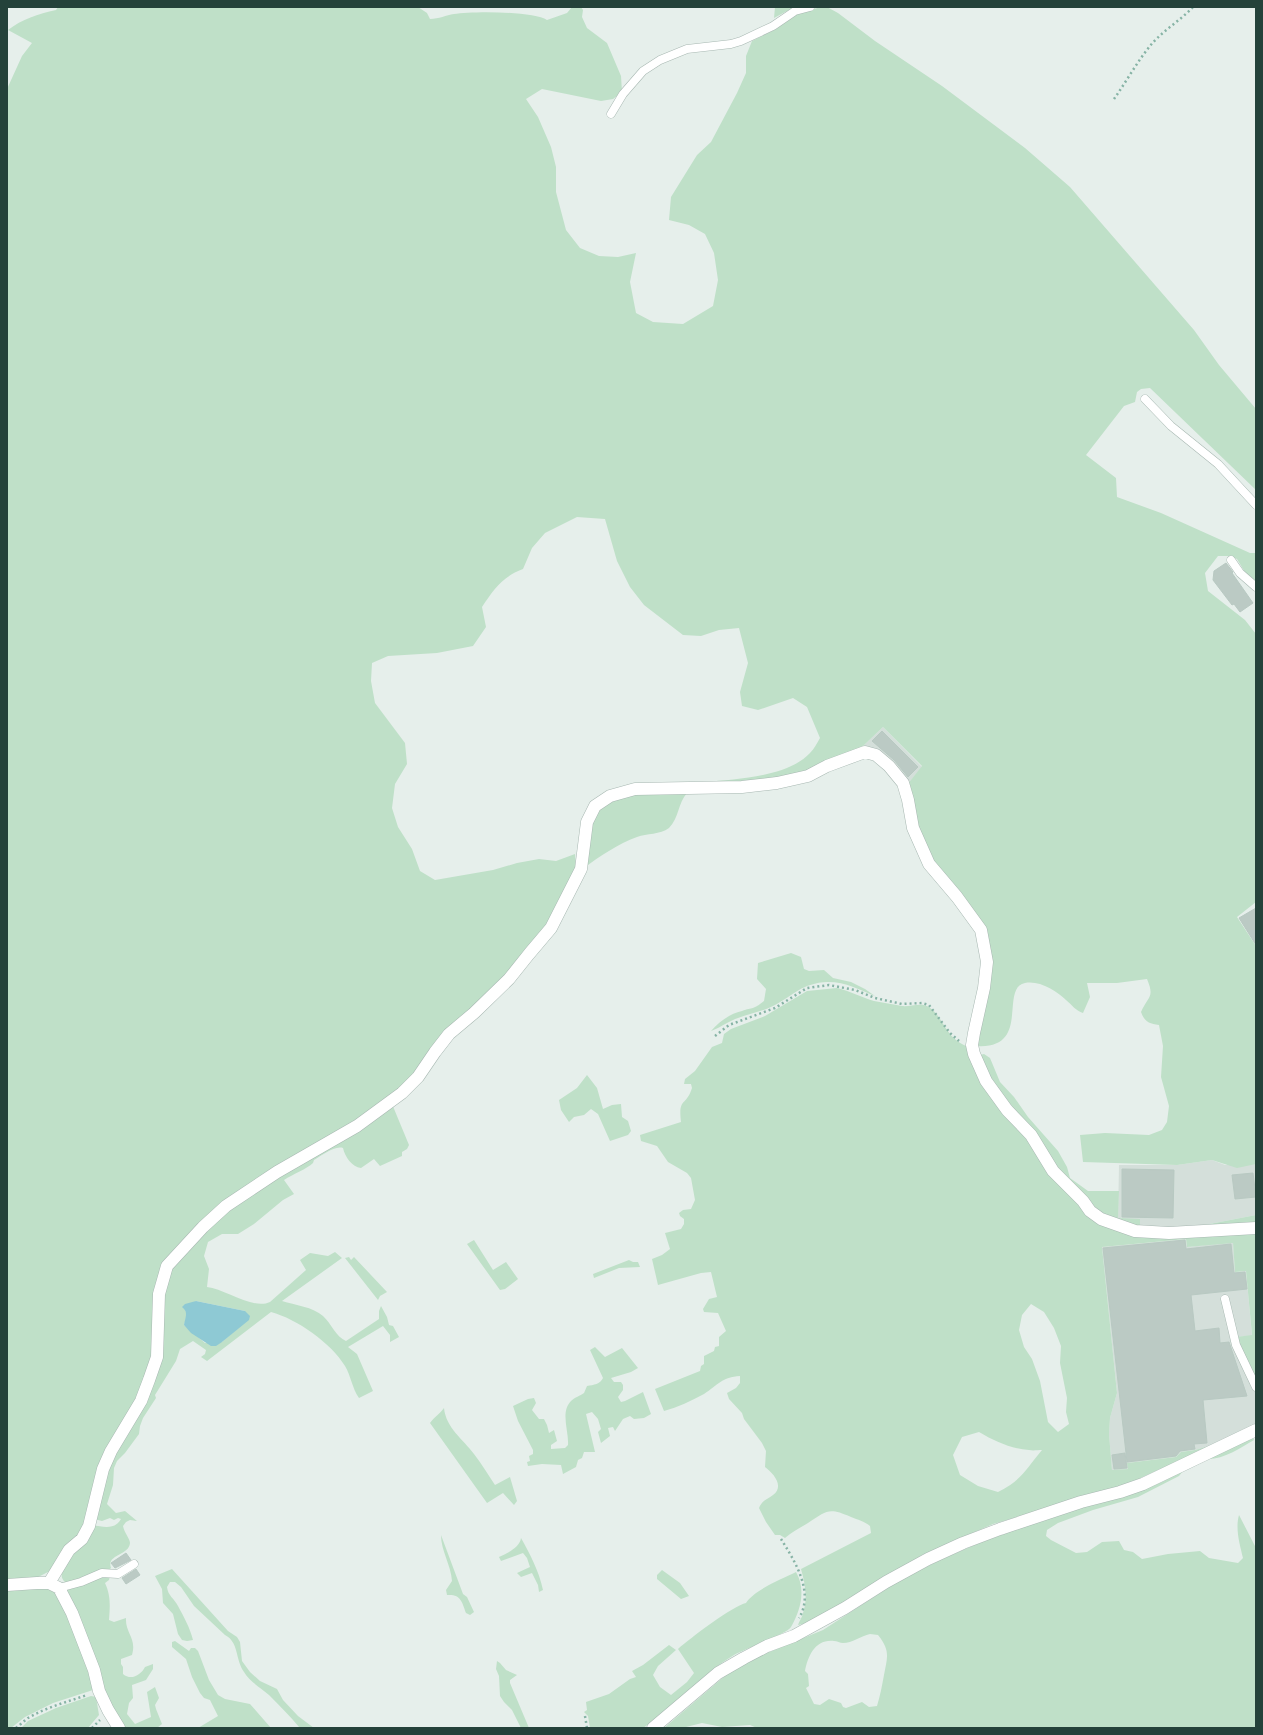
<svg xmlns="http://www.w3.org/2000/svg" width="1263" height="1735" viewBox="0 0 1263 1735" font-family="'Space Grotesk',sans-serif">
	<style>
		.built { fill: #d4dfda }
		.green { fill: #bfe0c8; fill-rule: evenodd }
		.water { fill: #8ec9d4 }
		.building { fill: #bbcac4; stroke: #b8c9c2 }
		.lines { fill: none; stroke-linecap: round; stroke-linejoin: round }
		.service-casing { stroke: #a8b8b2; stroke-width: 9 }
		.minor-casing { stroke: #a8b8b2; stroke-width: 13 }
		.path { stroke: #86b3a5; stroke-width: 2.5; stroke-dasharray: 2 3; stroke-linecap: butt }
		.service { stroke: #fff; stroke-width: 8 }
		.minor { stroke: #fff; stroke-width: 12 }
	</style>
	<rect width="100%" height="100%" fill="#e6efeb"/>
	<!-- built -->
	<path class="built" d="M883,727L922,767L907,785L862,747Z
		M1212,1160L1225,1165L1256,1164V1215L1189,1228H1140L1118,1218L1119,1165H1177Z
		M1186,1239L1187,1247L1233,1242L1235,1272L1246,1271L1252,1336L1236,1337L1256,1378V1424L1215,1444L1195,1450L1181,1452L1176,1457L1128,1463V1469L1112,1471L1109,1434L1110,1418L1117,1393L1102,1247Z"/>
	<!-- green -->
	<path class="green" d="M58,7H418L427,13L430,19C439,19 446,15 454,14C472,11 534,11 547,20L567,13L572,7H581L583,10L582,17L587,28L607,43L621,76L622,92L613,99L601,101L542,89L526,99L538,117L551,147L556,167V192L566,230L580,248L599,256L618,257L636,253L630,282L636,313L653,322L683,324L713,306L718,280L714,253L705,234L689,225L669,220L671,197L697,155L711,142L737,93L746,73V56L752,41L776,29L799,13L821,7H827L838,13L875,41L942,86L1025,148L1070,187L1194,330L1219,365L1256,409V490L1150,388L1141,389L1137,392L1135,402L1124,406L1086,455L1116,478L1117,497L1161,513L1250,553H1256V583L1246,574L1237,559L1230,556H1218L1205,573L1208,591L1245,620L1256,634V902L1237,917L1256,946V1164L1237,1168L1212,1160L1177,1165L1083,1162L1080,1135L1105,1133L1149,1135L1162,1130L1167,1122L1169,1106L1161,1077L1163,1046L1159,1025C1149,1024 1144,1021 1141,1012C1148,996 1155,998 1147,979L1117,983H1087L1090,997L1083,1013C1076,1011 1072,1005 1066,1000C1057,991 1039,980 1025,983C999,988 1032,1050 976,1046L987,945L923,844L907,785L922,766L883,727L862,747L807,773L742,783L706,782C736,779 788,777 810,753C814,749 817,743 820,738L807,707L793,698L758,710L742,706L740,692L748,663L739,628L719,630L701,636L683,635L644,605L630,587L617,561L605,519L577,517L545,533L532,548L523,569C502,577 494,589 482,607L486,627L473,646L437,653L388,656L372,663L371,681L375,703L405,743L407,764L395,784L392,808L398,827L412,849L420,871L435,880L493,870L517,863L539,859L556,861L575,854L576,868L549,927L416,1075L379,1106L274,1170L165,1264L154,1357L87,1523L50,1571L36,1578L7,1581V89L22,56L32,43L8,30C22,19 38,14 56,10Z
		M775,7H800L787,11L774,18Z
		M635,792L687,793C678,803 679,818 669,828C660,835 647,833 637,837C618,844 600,856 584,868L590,822L597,808Z
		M791,953L801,957L804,969L809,971L824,970L833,978L851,982L865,989L875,996C860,990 846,982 828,982C801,983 795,995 773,1006C759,1013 741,1015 727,1023C721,1026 717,1029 711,1031C719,1022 729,1014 742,1011C753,1007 753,1010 764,1001L766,989L757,979L758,963Z
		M837,988C850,991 861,997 874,1001C883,1003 893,1004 902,1006C910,1007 921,1002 929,1007C945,1019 944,1036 966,1046L1040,1153L1114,1227L1256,1231V1378L1236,1337L1252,1335L1246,1271L1235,1272L1233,1243L1187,1247L1186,1239L1102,1247L1117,1393L1110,1418L1109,1434L1112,1470L1128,1469L1127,1463L1176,1457L1181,1452L1195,1450L1215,1444L1123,1486L993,1524L922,1555L853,1598L807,1623L798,1625C799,1621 802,1618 803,1613C808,1599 805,1583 801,1569L871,1533L870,1526C864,1521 858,1520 851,1517C828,1507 827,1511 808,1523C800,1528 792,1532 785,1538L780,1535H775L766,1522L759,1508C762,1500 768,1499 773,1495C785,1486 773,1473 765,1467L766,1451L762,1443L744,1419L742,1413L729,1399L727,1393L736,1388L740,1383V1376C722,1377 718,1385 704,1394C691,1401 678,1407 664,1411L655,1389L700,1371L701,1366L704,1364V1356L714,1351L715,1347L719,1346V1337L726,1331L718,1313L704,1312L703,1309L709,1299L717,1297L711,1272L701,1273L658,1285L652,1259L662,1255L670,1249L665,1233L681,1229L684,1224V1219L680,1216L679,1213L683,1210L691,1209L695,1200L691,1178L687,1173L668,1162L657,1146L641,1141L640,1135L681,1122C678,1097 686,1107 692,1088L691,1084H684L685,1079L695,1071L712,1047L722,1043L724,1034L731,1029L765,1016L807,991ZM1031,1304L1044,1312L1054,1328L1061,1346L1060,1363L1067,1398L1066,1412L1069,1424L1058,1432L1048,1422L1040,1381L1032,1359L1024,1347L1019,1330L1022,1315ZM979,1432C994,1441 1012,1449 1029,1450C1033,1451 1038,1450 1042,1450C1026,1469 1022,1480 998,1492L978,1486L960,1475L953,1455L962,1437Z
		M984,1054L990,1058L1000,1082L1014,1097L1028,1117L1058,1151L1067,1167L1070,1178L1088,1191H1119L1118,1218L1140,1219V1228L1102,1217L1066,1179L998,1095L980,1055Z
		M587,1075L597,1088L603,1109L612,1105L621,1104L622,1117L628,1121L631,1131L628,1135L610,1141L598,1114L591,1109L584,1115L574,1117L569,1122L561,1110L559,1100L577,1088Z
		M392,1104L409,1145L407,1149L402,1152V1156L380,1166L374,1159L361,1168C352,1167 345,1157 343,1148C335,1145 321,1156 314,1160L313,1163C307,1169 293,1174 284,1180L294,1194L283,1200L254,1224L238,1234H222L208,1242L204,1256L209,1269L207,1287C225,1289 253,1310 270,1302L306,1270L300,1260L310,1253L328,1256L335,1252L342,1258L282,1301C295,1305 313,1307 323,1316C331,1323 336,1337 346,1341L379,1319V1311L381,1306L387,1317L389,1325L393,1326L399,1337L390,1342V1335L383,1326L348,1347L357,1354L373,1391L359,1398C352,1388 351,1376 345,1366C331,1343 297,1319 271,1312L207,1361L201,1357L205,1354L206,1350L193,1341L180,1349L176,1361L155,1395L156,1398L143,1418L140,1426L139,1434L125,1453L117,1461L114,1468L113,1485L107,1504L116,1513L125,1511L137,1521L130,1520L126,1522L123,1526C124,1532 130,1539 130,1543C129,1556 106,1554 111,1568L108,1571L71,1582H65C61,1578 61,1575 63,1570L93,1525C103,1527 115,1530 121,1519L118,1518L114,1520L110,1518L102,1521L94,1519L105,1471L143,1404L170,1268L227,1209ZM196,1301L245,1311L237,1329L222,1342L205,1343L184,1325L187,1315L185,1309Z
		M1256,1215V1226L1189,1228Z
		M474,1240L493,1270L506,1262L518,1279L505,1289L500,1290L467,1244Z
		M349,1257L351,1260L354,1257L387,1292L380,1296L378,1300L345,1258Z
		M629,1260L633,1262H638L640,1267L619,1268L594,1278L593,1274Z
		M595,1347L605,1357L622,1348L638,1368L631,1372L611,1378L614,1382H621L623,1385V1390L618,1397L621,1402L625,1401L643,1392L651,1414L644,1418L634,1419L630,1416L623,1419L615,1431L613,1427L608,1428L610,1436L601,1443L598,1432L601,1429L598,1419L592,1412L586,1414L595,1452H584L582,1458L578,1460L576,1467L563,1474L561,1465L542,1464L528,1466L527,1462L530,1461L529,1456L533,1454V1450L518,1421L513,1406L528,1399L534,1398L536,1403L532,1410L539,1419H544L547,1425L549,1433L554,1430L557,1441L551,1445V1449L565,1448L568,1445C569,1431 560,1412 571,1401C575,1397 580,1396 584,1393L587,1386C594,1385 600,1384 603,1378L590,1350Z
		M444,1408C446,1428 463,1439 474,1454C482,1464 488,1475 495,1485L510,1477L517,1501L514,1505L503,1493L487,1503L430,1423C434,1417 440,1414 444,1408Z
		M1252,1436L1254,1440C1240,1448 1223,1460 1206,1459Z
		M1183,1471L1179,1476L1138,1497L1093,1510L1058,1523L1047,1530L1046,1536L1051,1540L1076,1553L1087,1552L1102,1542L1119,1541L1124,1550L1133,1552L1142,1559L1168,1554L1200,1551L1209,1558L1238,1563L1243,1558C1240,1545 1235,1529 1239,1515L1256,1548V1728H757L750,1725L722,1727L702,1723L682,1728H664L726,1675L750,1660L823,1630L897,1582L938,1561L977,1544L1069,1510L1134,1493L1162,1482ZM870,1634L878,1635C891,1651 887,1658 884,1675C882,1686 880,1696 877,1706L869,1707L862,1702L846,1708L843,1707L841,1703L829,1699L820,1705L814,1704L806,1688L809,1686L808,1674L805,1671C808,1656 815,1639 834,1641C837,1641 840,1643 843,1643C852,1643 861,1636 870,1634Z
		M441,1535L463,1594L467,1597L474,1612L470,1615L466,1613C462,1602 461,1594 447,1595L446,1590L452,1581C451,1565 441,1551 441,1535Z
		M521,1538C530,1554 539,1571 543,1590L539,1592L538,1585L532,1573L521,1577L517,1573L530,1567L527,1558L523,1553L501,1561L499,1557C508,1553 520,1547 521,1538Z
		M172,1569L228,1631L237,1637L240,1642L242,1661L250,1672L260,1681L277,1689L283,1700L298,1716L314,1728L299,1727C290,1716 279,1705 269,1695C260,1687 250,1682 244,1672C235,1659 239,1642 225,1635L194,1606L181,1587L175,1582H170L167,1587C168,1596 174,1598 178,1606C184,1617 190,1628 193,1640L187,1641L182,1640L178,1634L173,1614L163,1603L162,1589L155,1576Z
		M662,1570L680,1583L689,1596L681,1599L657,1579V1575Z
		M796,1572C806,1589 801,1610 791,1627C787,1634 744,1649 734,1655C700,1675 676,1707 643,1728H590L588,1716L584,1712L587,1710L586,1702L609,1694L630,1679L636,1677L632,1671L643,1665L669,1645L676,1650L658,1666L653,1675L660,1687L671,1695L687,1682L694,1673L678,1649C689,1639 734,1605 746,1603C754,1590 782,1579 796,1572Z
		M105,1575L110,1576L109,1580L105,1583C111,1596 110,1606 109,1620L114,1622L126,1618C125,1633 137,1638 132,1655L121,1659V1664L123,1667V1674C131,1681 141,1675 145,1667L153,1664V1669L146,1680L132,1685L133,1698L129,1703L127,1714L135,1724L151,1717L147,1692L155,1687L159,1698L155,1705L156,1709L162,1724L157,1728H123L114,1715L68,1595L67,1590Z
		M7,1588H51L59,1595L91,1672L93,1690L53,1703L25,1717L11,1728H7Z
		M175,1641L189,1651L191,1648H195L198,1651L209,1680L218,1695L225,1699L250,1704L271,1728H198L218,1716L210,1700L204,1698L200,1693L192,1677L186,1659L172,1647V1642Z
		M497,1661L500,1663L506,1670L517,1675L510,1680V1683L529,1728H521L512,1710L504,1702L500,1696L499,1676L496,1669Z
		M91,1696L96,1697L99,1715L88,1728H21L28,1721L56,1708Z"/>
	<!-- water -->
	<path class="water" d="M196,1301L245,1311L250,1316L249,1320L222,1342L216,1346H211L191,1333L184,1325C185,1318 189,1312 182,1307L185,1304Z"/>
	<!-- building -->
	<path class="building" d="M1226,563L1233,572L1232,573L1253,603L1240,612L1234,604L1232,605L1213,580L1214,571Z
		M882,731L918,767L908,777L894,760L872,741Z
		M1256,908V945L1239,918Z
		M1122,1169L1174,1170L1173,1218L1122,1217Z
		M1253,1173L1256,1197L1235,1199L1232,1175Z
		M1185,1240L1186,1249L1231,1244L1234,1273L1245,1272L1247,1289L1191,1295L1195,1331L1219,1328L1220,1343L1229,1342L1247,1396L1203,1400L1207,1443L1194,1444L1195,1449L1180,1451L1176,1456L1127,1462L1103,1248Z
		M1125,1453L1127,1468L1114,1469L1112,1455Z
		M126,1553L131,1560L115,1568L111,1563Z
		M136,1569L140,1575L126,1584L122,1578Z"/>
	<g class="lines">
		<!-- service casing -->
		<g class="service-casing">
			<path id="service" d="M611,114L623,94L643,71L660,60L687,49L731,44L741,41L773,26L795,11L810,7
				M1145,399L1171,426L1218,464L1256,505
				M1231,560L1240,573L1256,587
				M1225,1299L1236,1345L1256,1387
				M59,1588L81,1582L102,1573L118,1574L134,1564"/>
		</g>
		<!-- minor casing -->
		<g class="minor-casing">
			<path id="minor" d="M49,1583L69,1550L82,1539L89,1526L103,1469L111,1451L141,1401L149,1380L157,1357L159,1294L167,1266L203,1227L226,1206L277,1172L357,1126L402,1093L418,1077L435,1052L449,1034L474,1013L509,979L529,954L551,928L581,869L587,822L595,806L610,796L635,789L742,787L777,783L808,776L827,766L865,752L876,755L889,766L903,783L908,800L913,828L929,864L957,897L981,930L987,962L984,988L974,1033L972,1045L974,1054L986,1081L1007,1110L1031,1135L1053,1171L1083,1201L1090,1211L1101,1219L1135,1231L1169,1233L1256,1228
				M7,1585L37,1583H49L59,1588L72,1613L94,1670L99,1691L108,1710L119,1728
				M653,1728L718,1673L744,1658L767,1646L794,1636L845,1608L886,1582L928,1559L963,1543L1000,1529L1081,1502L1120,1492L1143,1484L1256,1430"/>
		</g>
		<!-- path -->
		<path class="path" d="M1114,99C1126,82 1137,62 1150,46C1162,31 1180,21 1193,7
			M715,1036L729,1025L775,1008L807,988L829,985L855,990L875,998L902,1004L922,1003L929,1005L950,1033L959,1041
			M781,1539C794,1560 815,1592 799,1618
			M585,1716L587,1728
			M16,1728C20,1725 24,1721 28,1718C47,1707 67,1702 87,1695
			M92,1728L100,1720"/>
		<!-- service -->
		<use href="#service" class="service"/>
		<!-- minor -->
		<use href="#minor" class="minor"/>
	</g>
	<!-- border -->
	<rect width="1263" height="1735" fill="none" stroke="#24423a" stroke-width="16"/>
</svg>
